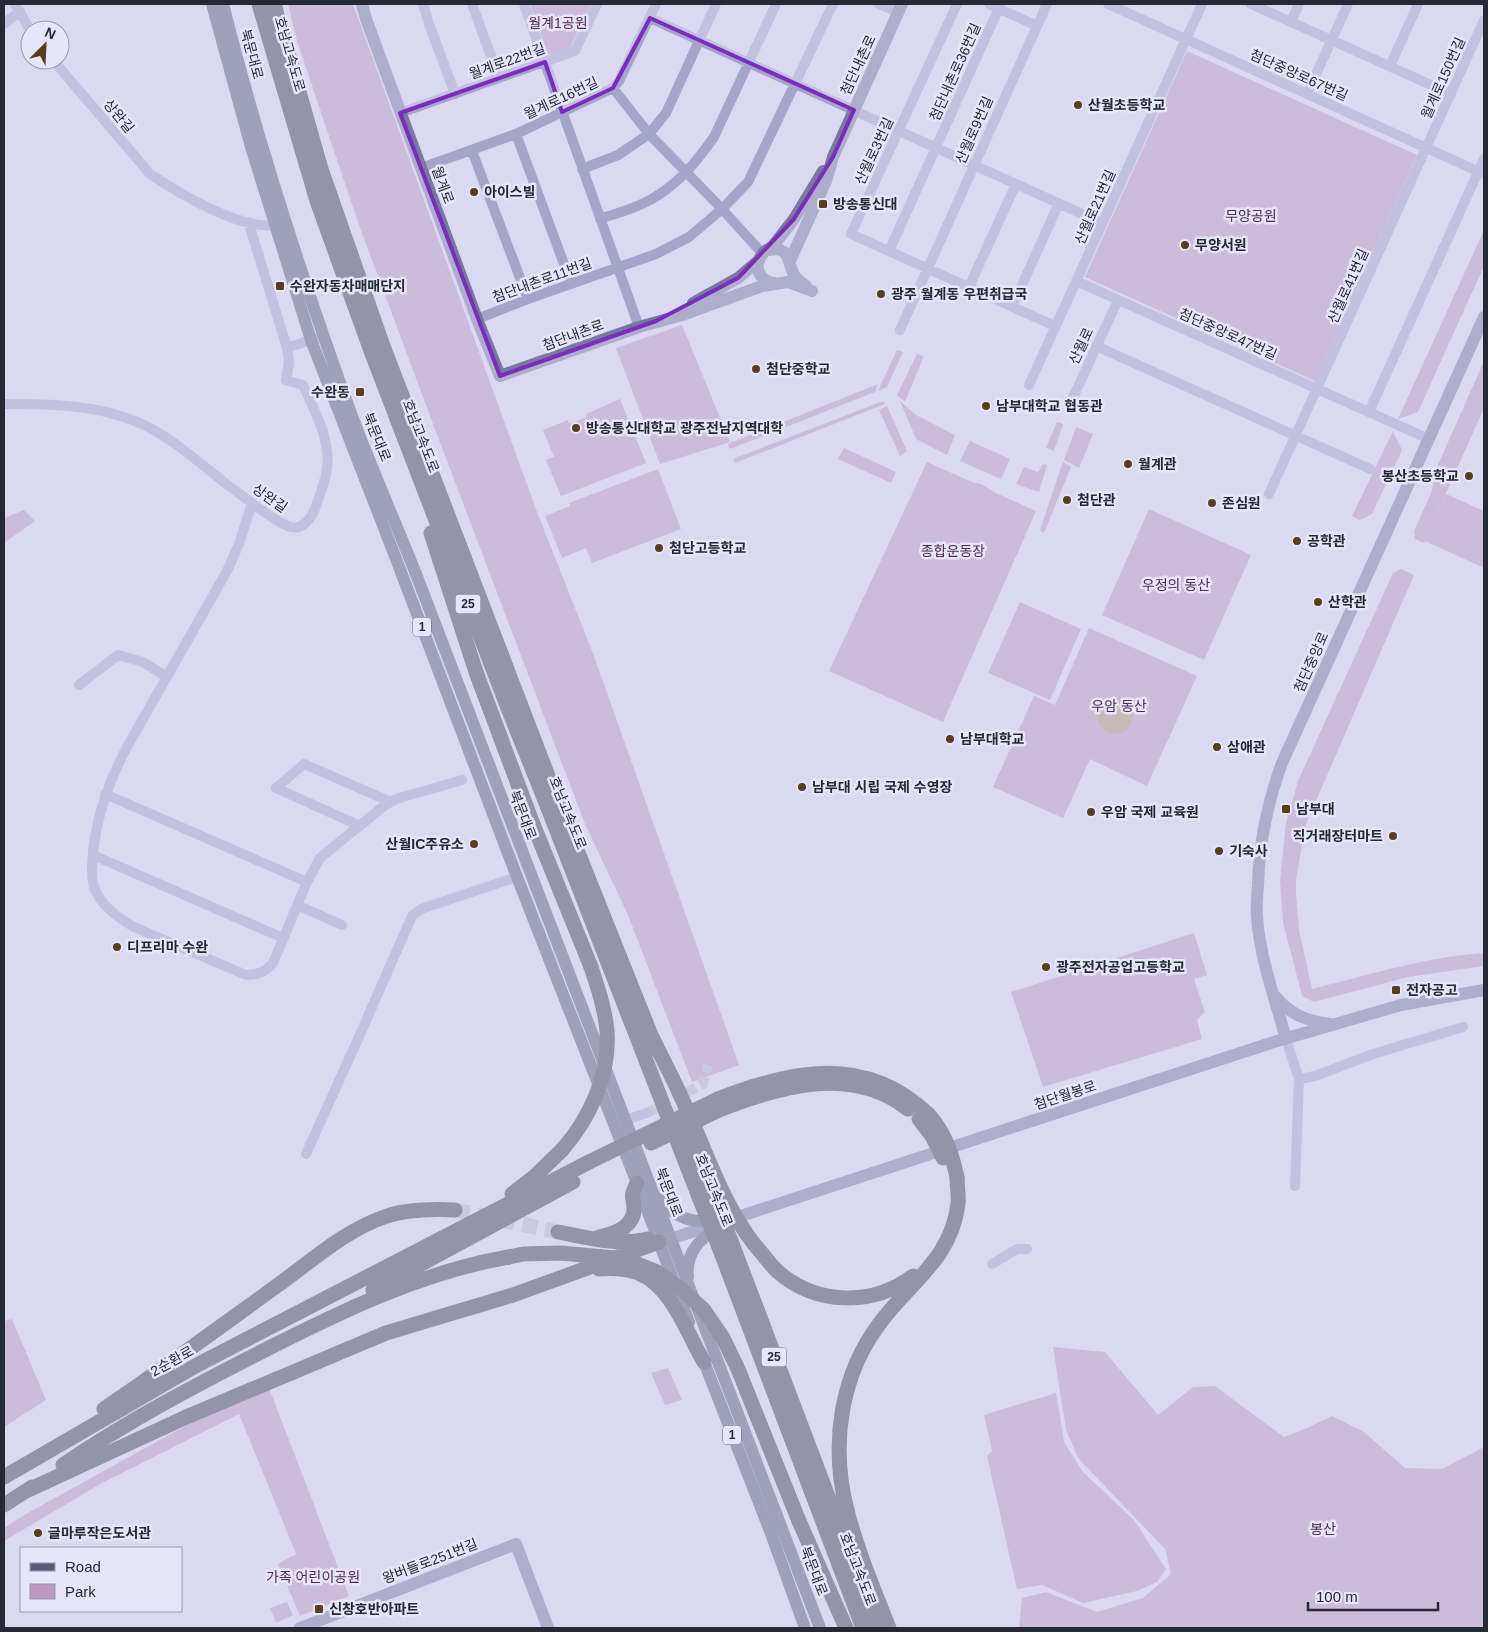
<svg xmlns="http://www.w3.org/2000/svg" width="1488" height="1632" viewBox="0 0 1488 1632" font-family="Helvetica,'Noto Sans KR',sans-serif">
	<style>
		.green { fill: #bb99c0 }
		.water { fill: #af9778 }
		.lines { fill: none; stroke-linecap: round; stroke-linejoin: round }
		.street-tunnel { stroke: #b6b6cb; stroke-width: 10; stroke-dasharray: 10 5; stroke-linecap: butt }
		.highway-tunnel { stroke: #b6b6cb; stroke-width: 15; stroke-dasharray: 15 8; stroke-linecap: butt }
		.street { stroke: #a5a5c9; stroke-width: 10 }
		.secondary { stroke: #767a9d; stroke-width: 12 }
		.primary { stroke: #575b77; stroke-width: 12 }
		.highway { stroke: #3d4156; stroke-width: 15 }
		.highway-bridge { stroke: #3d4156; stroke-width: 15 }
		.marked { fill: none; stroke: #7b2cbf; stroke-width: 4; stroke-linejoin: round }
		.poi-dot { fill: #573f1c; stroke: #e7e5f9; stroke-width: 2 }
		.labels { text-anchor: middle; stroke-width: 5; stroke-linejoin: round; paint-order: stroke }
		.shield { fill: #e7e5f9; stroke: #606170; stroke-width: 1 }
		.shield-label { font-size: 12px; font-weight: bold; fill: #262835 }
		.park-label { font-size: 14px; fill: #4f2a53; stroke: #e7e5f9 }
		.street-label { font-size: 14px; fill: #262835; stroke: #e7e5f9 }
		.poi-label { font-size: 14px; font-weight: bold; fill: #262835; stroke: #e7e5f9; text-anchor: start }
	</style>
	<rect width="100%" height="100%" fill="#dad9f1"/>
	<!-- green -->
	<path class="green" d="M288,4H353L537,512L594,656L739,1065L692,1082L628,915L585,824L436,432L360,228L297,41Z
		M530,4H591L570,48L551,54H548Z
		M1187,51L1417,155L1315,381L1085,277Z
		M1484,230V266L1418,412L1398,419Z
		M682,325L730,442L660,464L616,348Z
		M897,350L903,352L887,387L878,391Z
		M917,354L924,356L905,402L897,395Z
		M1484,361V408L1430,529L1446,494L1484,511V568L1425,541L1424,543L1415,539L1414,531L1431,493L1437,467Z
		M878,384L875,392L730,449L728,444Z
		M620,399L646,463L561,496L546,460L554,457L543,430L568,420L569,424L587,417L586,414Z
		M883,401L885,404L735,463L733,459Z
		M900,401L916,415L955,435L947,455L916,439Z
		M887,406L907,451L900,456L879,410Z
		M1057,422L1063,424L1054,451L1046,448Z
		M1076,427L1093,434L1079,468L1064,460Z
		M1393,431L1402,450L1372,514L1360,520L1352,516Z
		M970,441L1010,459L1001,479L960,461Z
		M844,448L896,472L891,483L838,459Z
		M927,462L972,482L981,484L996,493L1036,511L943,722L829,671Z
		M1063,462L1071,467L1044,533L1040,530Z
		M1043,464L1047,465L1039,492L1016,484L1024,467L1038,472Z
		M658,469L681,529L592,563L586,548L562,558L545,516L570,506L569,503Z
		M1149,509L1251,555L1204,660L1102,615Z
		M24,510L35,521L4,543V518Z
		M1401,569L1414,575L1306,824L1296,879V893L1299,930L1312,989C1369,975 1426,957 1484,953V966L1408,977L1314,1002L1302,996L1283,922L1280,881L1286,823L1298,781L1393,573Z
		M1020,602L1081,629L1050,700L988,673Z
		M1089,628L1197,676L1147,786L1090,759L1063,818L993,787L1034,696L1055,705Z
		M1194,933L1207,975L1194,979L1205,1012L1197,1020L1202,1039L1043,1087L1011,992Z
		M12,1319L46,1400L4,1427V1321Z
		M1053,1347L1105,1352L1158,1415L1193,1387L1215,1386L1284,1437L1307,1428L1332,1416L1364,1432L1405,1468L1442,1469L1484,1447V1628H1019L1022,1598L1046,1592L1097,1612L1143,1598L1171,1574L1165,1549L1078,1458L1066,1430Z
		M668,1368L682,1400L665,1405L651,1373Z
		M269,1388L349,1596L300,1616L278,1564L296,1554L239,1414L102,1483L4,1541V1528L26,1514L201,1417Z
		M1056,1393L1064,1442L1083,1472L1134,1520L1166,1569L1157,1582L1137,1591L1083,1603L1042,1585L1017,1589L987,1456L992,1451L984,1415Z
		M287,1602L293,1615L276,1623L270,1608Z"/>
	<!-- water -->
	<path class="water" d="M1097 716a18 18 0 1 1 36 0a18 18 0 1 1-36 0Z"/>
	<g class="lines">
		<!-- street-tunnel -->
		<path class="street-tunnel" d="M647,1113L703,1084L708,1065"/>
		<!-- highway-tunnel -->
		<path class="highway-tunnel" d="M455,1210L558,1232"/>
		<!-- street -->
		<path class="street" d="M15,4L30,30
			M423,4L429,24L455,94
			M472,4L499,78
			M524,4L639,327
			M879,4L898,12
			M957,4L851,234L1055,326
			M989,4L1037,26
			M1108,4L1484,174
			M1251,4L1451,94
			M650,18L1102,223
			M1291,22L1299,4
			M4,24L20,11
			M53,60L150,174C180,194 240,230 276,225
			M1390,66L1418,4
			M613,88L649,134L722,209L763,254
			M1307,94L1348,4
			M400,113L575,51L597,4
			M516,134L571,283
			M472,151L528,299
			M421,168L516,134L613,88L619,81L656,4
			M582,169L618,155L649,134L666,113L716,4
			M600,219C614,214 630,210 644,203C674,189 695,164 714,137L776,4
			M889,251L999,8
			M1076,281L1429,439
			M969,287L1016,184
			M1012,307L1059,203
			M477,319L528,299L656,254L689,237L722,209L748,182L833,4
			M900,330L1047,4
			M1096,346L1370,469
			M287,348L317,338
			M1029,385L1202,4
			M4,404C48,404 92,404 135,421C168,434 197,461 225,483C238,492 278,525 291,527C301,530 310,520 314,511C319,498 325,483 327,468C331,440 314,410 303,385L286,380L289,363L287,348L249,224
			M1070,404L1118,300
			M1369,412L1484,159
			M1269,494L1484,20
			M252,503L239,544L227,571L127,747C109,781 97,814 93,852C92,864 91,876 94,887C101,906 117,917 134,927L246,975C258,975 265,972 273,963L307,882L320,858L385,805L396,799L462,780
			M79,685L118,655L143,662L167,677
			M105,794L307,882
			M360,826L276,788L304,764L391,802
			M93,855L283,938
			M297,905L342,925
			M1286,1039L1299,1079L1295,1186
			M1299,1079L1315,1076L1373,1054L1463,1027
			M625,1120L647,1113
			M306,1154L358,1039L412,916L421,909L517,877
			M992,1264L1017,1249H1027"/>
		<!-- secondary -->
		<path class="secondary" d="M362,4L366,19L477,319L500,376L639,327L682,315L762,286L788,282L812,291
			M769,250C791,246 787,262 794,275C797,279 802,283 806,286
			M758,261C756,273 762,281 774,283
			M790,261L826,181L833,157L902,4
			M693,303L738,278L758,261L764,252L773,246L794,219L823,171
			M1276,997C1290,1015 1308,1021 1330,1024
			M1286,1039C1275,999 1260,958 1257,917C1256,907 1257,896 1258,886C1259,843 1267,804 1282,763L1484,317
			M661,1242L1277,1041L1401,1005L1484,990
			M300,1628L516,1544L548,1628"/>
		<!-- primary -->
		<path class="primary" d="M212,4L251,147L311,340L393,551L517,877L637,1183L689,1322
			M223,4C258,143 303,281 352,416C372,469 395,521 416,574L820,1628
			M660,1199C675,1219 693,1223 717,1221
			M688,1277C685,1252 701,1238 720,1226
			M701,1354L770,1531L805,1628"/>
		<!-- highway -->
		<path class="highway" d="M259,4L317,201L371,351L508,708L548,808L699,1197
			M274,4L321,169L383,346L561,810L657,1050
			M431,533L476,672L531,819L591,967
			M718,1099C792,1070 866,1054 929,1115
			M719,1110C778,1087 851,1064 908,1109
			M682,1116L712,1194
			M512,1194L534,1177L562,1150
			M558,1232C589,1238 617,1246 648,1239
			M599,1237C614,1234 633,1228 634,1210C634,1196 629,1199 637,1183
			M731,1241L878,1628
			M754,1244C762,1253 769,1263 777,1271C816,1305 872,1307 913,1276
			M719,1247L863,1628
			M599,1269C612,1268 625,1268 638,1273C671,1285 687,1333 704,1362
			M373,1290L573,1182
			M104,1409C163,1369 220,1327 278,1285C313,1260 345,1230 387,1216C408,1209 433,1209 455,1210
			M63,1465C126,1422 194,1386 261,1352C340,1312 421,1272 509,1257
			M4,1477L197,1365L589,1162
			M24,1492L184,1418L386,1333L513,1295L659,1242
			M4,1505L32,1487
			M799,1521L846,1628
			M889,1628C874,1590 857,1550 847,1510C830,1445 840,1373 883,1319C914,1279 951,1258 958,1204C959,1195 957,1186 957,1177"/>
		<!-- highway-bridge -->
		<path class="highway-bridge" d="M653,1039C663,1060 674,1080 683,1101C706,1150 721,1201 754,1244
			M929,1115C945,1133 952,1154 957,1177
			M919,1119L932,1136L943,1158
			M651,1143L719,1110
			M562,1150C590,1118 610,1075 607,1031C605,1009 598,988 591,967
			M589,1162L718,1099
			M712,1194L731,1241
			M699,1197L719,1247
			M509,1257L523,1254L561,1253L625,1259L657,1272L681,1289L704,1310L723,1338L738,1369L799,1521"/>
	</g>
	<!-- marked area -->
	<path d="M0 0H1488V1632H0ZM650,18L854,110L833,157L794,219L738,278L656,321L500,376L400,113L545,62L562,112L613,88Z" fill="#dad9f1" fill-opacity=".55" fill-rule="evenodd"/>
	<path class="marked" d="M650,18L854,110L833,157L794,219L738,278L656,321L500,376L400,113L545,62L562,112L613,88Z"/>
	<!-- markers -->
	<g class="poi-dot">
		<circle cx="1078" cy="105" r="5"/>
		<circle cx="474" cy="192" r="5"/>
		<rect x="818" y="199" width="10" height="10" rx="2.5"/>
		<circle cx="1185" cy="245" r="5"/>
		<rect x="275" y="281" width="10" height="10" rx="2.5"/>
		<circle cx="881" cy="294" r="5"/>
		<circle cx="756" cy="369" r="5"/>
		<rect x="355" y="387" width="10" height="10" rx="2.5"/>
		<circle cx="986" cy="406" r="5"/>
		<circle cx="576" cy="428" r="5"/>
		<circle cx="1128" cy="464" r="5"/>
		<circle cx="1469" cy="476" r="5"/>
		<circle cx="1067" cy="500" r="5"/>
		<circle cx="1212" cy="503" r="5"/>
		<circle cx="1297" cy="541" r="5"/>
		<circle cx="659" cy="548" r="5"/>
		<circle cx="1318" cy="602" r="5"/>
		<circle cx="950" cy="739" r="5"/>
		<circle cx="1217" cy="747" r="5"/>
		<circle cx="802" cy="787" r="5"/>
		<rect x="1281" y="804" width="10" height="10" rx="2.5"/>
		<circle cx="1091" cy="812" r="5"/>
		<circle cx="1393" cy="836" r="5"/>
		<circle cx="474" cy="844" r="5"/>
		<circle cx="1219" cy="851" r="5"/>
		<circle cx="117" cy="947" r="5"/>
		<circle cx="1046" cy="967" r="5"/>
		<rect x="1391" y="985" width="10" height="10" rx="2.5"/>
		<circle cx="38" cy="1533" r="5"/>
		<rect x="314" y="1604" width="10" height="10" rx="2.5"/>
	</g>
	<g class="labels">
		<!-- shield labels -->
		<g class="shield">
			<rect x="455.5" y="594.5" width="25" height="19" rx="4"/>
			<rect x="413" y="617.5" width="18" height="19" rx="4"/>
			<rect x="761.5" y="1347.5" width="25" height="19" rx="4"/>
			<rect x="723" y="1425.5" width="18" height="19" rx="4"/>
		</g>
		<g class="shield-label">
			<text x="468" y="608">25</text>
			<text x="422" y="631">1</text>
			<text x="774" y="1361">25</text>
			<text x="732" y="1439">1</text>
		</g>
		<!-- park labels -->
		<g class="park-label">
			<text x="558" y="28">월계1공원</text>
			<text x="1251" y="221">무양공원</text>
			<text x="953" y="556">종합운동장</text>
			<text x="1176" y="590">우정의 동산</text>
			<text x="1119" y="711">우암 동산</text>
			<text x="1323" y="1534">봉산</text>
			<text x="313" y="1582">가족 어린이공원</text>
		</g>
		<!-- street labels -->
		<g class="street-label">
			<text transform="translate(252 54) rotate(75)" y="5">북문대로</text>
			<text transform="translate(290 54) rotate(74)" y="5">호남고속도로</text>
			<text transform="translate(507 61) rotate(-20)" y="5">월계로22번길</text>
			<text transform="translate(858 65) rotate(-65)" y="5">첨단내촌로</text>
			<text transform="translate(955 72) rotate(-66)" y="5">첨단내촌로36번길</text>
			<text transform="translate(1299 75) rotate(24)" y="5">첨단중앙로67번길</text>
			<text transform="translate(1443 78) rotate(-66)" y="5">월계로150번길</text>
			<text transform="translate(561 98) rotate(-25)" y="5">월계로16번길</text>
			<text transform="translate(119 116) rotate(50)" y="5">상완길</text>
			<text transform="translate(974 130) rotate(-66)" y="5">산월로9번길</text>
			<text transform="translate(874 151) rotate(-65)" y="5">산월로3번길</text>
			<text transform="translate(443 185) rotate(70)" y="5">월계로</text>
			<text transform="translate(1095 207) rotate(-66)" y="5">산월로21번길</text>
			<text transform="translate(542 280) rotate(-20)" y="5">첨단내촌로11번길</text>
			<text transform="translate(1348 286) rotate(-66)" y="5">산월로41번길</text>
			<text transform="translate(1228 334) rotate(24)" y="5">첨단중앙로47번길</text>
			<text transform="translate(573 335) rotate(-20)" y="5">첨단내촌로</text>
			<text transform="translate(1081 346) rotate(-65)" y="5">산월로</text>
			<text transform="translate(421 436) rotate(69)" y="5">호남고속도로</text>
			<text transform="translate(377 437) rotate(68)" y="5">북문대로</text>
			<text transform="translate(270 498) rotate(35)" y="5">상완길</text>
			<text transform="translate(1311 662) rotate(-66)" y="5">첨단중앙로</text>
			<text transform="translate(568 813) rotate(68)" y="5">호남고속도로</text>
			<text transform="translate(523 815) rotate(69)" y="5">북문대로</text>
			<text transform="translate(1065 1095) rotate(-18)" y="5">첨단월봉로</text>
			<text transform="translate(714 1190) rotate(68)" y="5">호남고속도로</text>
			<text transform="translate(669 1192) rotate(69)" y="5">북문대로</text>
			<text transform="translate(172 1361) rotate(-29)" y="5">2순환로</text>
			<text transform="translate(430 1561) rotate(-21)" y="5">왕버들로251번길</text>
			<text transform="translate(858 1569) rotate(69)" y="5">호남고속도로</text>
			<text transform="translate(814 1571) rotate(69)" y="5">북문대로</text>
		</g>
		<!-- poi labels -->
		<g class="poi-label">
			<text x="1088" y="110">산월초등학교</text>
			<text x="484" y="197">아이스빌</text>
			<text x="833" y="209">방송통신대</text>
			<text x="1195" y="250">무양서원</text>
			<text x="290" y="291">수완자동차매매단지</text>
			<text x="891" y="299">광주 월계동 우편취급국</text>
			<text x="766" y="374">첨단중학교</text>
			<text x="350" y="397" text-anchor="end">수완동</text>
			<text x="996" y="411">남부대학교 협동관</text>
			<text x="586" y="433">방송통신대학교 광주전남지역대학</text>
			<text x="1138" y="469">월계관</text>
			<text x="1459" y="481" text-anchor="end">봉산초등학교</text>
			<text x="1077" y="505">첨단관</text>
			<text x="1222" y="508">존심원</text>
			<text x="1307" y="546">공학관</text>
			<text x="669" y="553">첨단고등학교</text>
			<text x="1328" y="607">산학관</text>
			<text x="960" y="744">남부대학교</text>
			<text x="1227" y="752">삼애관</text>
			<text x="812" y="792">남부대 시립 국제 수영장</text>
			<text x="1296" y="814">남부대</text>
			<text x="1101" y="817">우암 국제 교육원</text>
			<text x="1383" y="841" text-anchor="end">직거래장터마트</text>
			<text x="464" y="849" text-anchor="end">산월IC주유소</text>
			<text x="1229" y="856">기숙사</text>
			<text x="127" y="952">디프리마 수완</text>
			<text x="1056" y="972">광주전자공업고등학교</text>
			<text x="1406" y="995">전자공고</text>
			<text x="48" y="1538">글마루작은도서관</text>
			<text x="329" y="1614">신창호반아파트</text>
		</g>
	</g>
	<!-- border -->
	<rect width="1488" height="1632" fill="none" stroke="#262835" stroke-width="10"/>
	<!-- legend -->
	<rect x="20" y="1547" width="162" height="65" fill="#e7e5f9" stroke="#9a99ab"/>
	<rect x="30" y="1563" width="25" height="8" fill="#575b77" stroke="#9a99ab"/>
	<text x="65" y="1572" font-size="15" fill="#262835">Road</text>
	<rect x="30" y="1584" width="25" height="15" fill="#bb99c0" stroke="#9a99ab"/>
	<text x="65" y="1597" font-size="15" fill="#262835">Park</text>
	<!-- north arrow -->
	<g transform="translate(45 45) rotate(24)"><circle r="24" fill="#e7e5f9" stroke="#9a99ab"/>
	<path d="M0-4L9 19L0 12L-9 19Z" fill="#573f1c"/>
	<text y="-8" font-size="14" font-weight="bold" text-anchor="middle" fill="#262835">N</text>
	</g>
	<!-- scale -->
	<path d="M1308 1602v8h130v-8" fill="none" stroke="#262835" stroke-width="2.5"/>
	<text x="1316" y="1602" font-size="15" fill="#262835" stroke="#e7e5f9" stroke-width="4" paint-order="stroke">100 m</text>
</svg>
